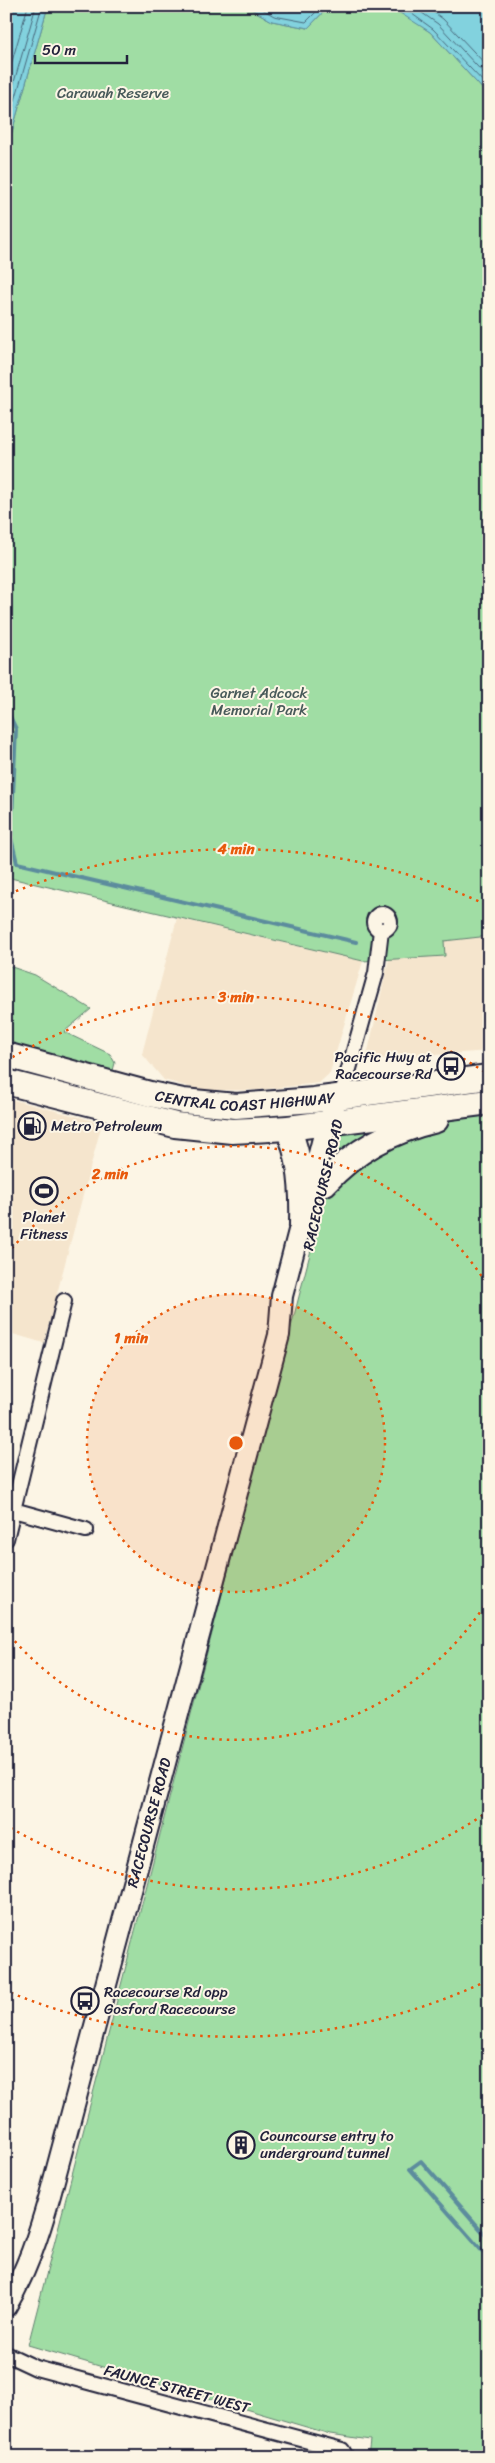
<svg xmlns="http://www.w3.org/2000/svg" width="495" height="2463" viewBox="0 0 495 2463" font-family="Sriracha,sans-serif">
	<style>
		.built { fill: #f5e5cd }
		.green { fill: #a0dda4; stroke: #618070 }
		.water { fill: #82d2de; stroke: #5c8c9d }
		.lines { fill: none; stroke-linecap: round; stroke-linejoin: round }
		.shore { stroke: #48687c; stroke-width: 1 }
		.stream { stroke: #5c8c9d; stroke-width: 4 }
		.minor-casing { stroke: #22223b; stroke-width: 18 }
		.secondary-casing { stroke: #22223b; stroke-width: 24 }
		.trunk-casing { stroke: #22223b; stroke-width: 28 }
		.minor { stroke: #fcf5e5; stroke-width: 14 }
		.secondary { stroke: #fcf5e5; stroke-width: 20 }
		.trunk { stroke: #fcf5e5; stroke-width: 24 }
		.ring { fill: none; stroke: #e8590c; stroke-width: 2.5; stroke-dasharray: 2.5 5 }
		.labels { text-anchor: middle; stroke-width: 4; stroke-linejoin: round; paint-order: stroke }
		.park-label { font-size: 15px; fill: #485a5a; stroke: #fcf5e5 }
		.poi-label { font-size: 15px; fill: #22223b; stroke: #fcf5e5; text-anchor: start }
		.street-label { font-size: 15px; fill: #22223b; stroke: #fcf5e5 }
		.centre { fill: #e8590c; stroke: #fcf5e5; stroke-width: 2.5 }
		.ring-label { font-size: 15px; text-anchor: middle; font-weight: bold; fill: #e8590c; stroke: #fcf5e5; stroke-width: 4; stroke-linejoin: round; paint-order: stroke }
	</style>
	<rect width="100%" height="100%" fill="#fcf5e5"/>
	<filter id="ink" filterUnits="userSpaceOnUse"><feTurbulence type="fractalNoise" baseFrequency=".02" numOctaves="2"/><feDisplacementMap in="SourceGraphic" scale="10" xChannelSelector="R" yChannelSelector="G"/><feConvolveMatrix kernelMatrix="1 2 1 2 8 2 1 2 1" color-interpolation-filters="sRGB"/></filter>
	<g filter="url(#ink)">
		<!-- built -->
		<path class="built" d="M177,918L363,961L330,1073L319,1083L258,1090H200L164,1080L142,1054Z
			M489,936V1051L366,1060L389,959L444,956L443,941Z
			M6,1098L102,1123L44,1343L6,1332Z"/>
		<!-- green -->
		<path class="green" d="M48,6H246L272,21L308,28L329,6H389L399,11L430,32L489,96V936L444,941L445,956L363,961L6,877V142L11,135Z
			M6,965L35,975L91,1009L64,1032L110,1054L115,1063L112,1074L6,1044Z
			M489,1109V2457H368L370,2440L330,2434L28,2345L342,1130Z"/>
		<!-- water -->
		<path class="water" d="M6,6H48L11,135L6,142Z
			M246,6H329L308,28L272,21Z
			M389,6H489V96L430,32Z"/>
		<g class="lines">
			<!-- shore -->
			<path class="shore" d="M257,6L274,16L306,22L322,6
				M401,6L433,29L489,88
				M412,6L438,24L489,79
				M425,6L443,19L489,68
				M6,82L28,6
				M6,110L36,6
				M6,132L42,6"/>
			<!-- stream -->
			<path class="stream" d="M6,708L16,729L11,838L17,863L356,942
				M489,2239L421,2161L410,2169L489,2259"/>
			<!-- minor casing -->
			<g class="minor-casing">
				<path id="minor" d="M374 922a8 8 0 1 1 16 0a8 8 0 1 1-16 0Z
					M341,1097L376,973L381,930
					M6,1508L86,1530
					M6,1539L64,1301
					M6,2354L36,2368L342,2450L346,2457"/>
			</g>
			<!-- secondary casing -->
			<g class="secondary-casing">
				<g id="secondary">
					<path id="s1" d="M6,2306C27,2271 39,2234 50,2195L279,1335L282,1296L327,1123L334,1110"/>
				</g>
			</g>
			<!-- trunk casing -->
			<g class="trunk-casing">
				<g id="trunk">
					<path id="s2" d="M6,1055L150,1094L183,1101L236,1106L314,1100L489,1077"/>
					<path d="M6,1082L175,1125L232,1131L288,1128L489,1102"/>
					<path d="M288,1128C301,1159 303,1191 302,1224"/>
					<path d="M325,1183C354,1151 393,1130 436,1120"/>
				</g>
			</g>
			<!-- minor -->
			<use href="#minor" class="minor"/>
			<!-- secondary -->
			<use href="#secondary" class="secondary"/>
			<!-- trunk -->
			<use href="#trunk" class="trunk"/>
		</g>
	</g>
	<!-- distance rings -->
	<circle cx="236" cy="1443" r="149" fill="#e8590c" fill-opacity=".12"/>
	<g class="ring">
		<circle cx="236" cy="1443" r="149"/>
		<path d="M488 1600A297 297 0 0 1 7 1632M7 1254A297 297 0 0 1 488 1286"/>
		<path d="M489 1811A446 446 0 0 1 6 1825M6 1061A446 446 0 0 1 489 1075"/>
		<path d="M487 1981A594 594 0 0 1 9 1992M9 894A594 594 0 0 1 487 905"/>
	</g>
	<!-- icons -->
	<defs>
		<g id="bus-ring" transform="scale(1.4375)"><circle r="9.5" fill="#fcf5e5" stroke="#22223b" stroke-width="1.5"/><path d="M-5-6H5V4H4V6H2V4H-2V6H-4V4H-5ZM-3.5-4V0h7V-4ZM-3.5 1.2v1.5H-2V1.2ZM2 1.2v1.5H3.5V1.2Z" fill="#22223b"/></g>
		<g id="fuel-ring" transform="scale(1.4375)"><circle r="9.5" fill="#fcf5e5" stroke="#22223b" stroke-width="1.5"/><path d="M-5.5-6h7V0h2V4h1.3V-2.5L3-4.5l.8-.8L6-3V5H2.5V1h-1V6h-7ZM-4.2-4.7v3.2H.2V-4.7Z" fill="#22223b"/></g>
		<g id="stadium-ring" transform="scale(1.4375)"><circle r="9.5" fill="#fcf5e5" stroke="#22223b" stroke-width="1.5"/><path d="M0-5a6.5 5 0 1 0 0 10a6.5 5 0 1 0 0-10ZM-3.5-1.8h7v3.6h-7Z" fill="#22223b"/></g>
		<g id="building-ring" transform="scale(1.4375)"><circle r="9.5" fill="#fcf5e5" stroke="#22223b" stroke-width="1.5"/><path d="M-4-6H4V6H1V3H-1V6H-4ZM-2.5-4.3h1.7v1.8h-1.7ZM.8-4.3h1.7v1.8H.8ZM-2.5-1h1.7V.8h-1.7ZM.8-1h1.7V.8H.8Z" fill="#22223b"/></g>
	</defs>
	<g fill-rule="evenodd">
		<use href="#bus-ring" x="451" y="1066"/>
		<use href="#fuel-ring" x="32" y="1126"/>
		<use href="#stadium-ring" x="44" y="1191"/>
		<use href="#bus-ring" x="85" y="2001"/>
		<use href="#building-ring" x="241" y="2145"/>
	</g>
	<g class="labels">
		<!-- park labels -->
		<g class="park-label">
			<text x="113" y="98">Carawah Reserve</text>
			<text x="259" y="698">Garnet Adcock<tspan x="259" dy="17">Memorial Park</tspan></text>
		</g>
		<!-- poi labels -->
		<g class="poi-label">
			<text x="432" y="1062" text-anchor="end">Pacific Hwy at<tspan x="432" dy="17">Racecourse Rd</tspan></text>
			<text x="51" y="1131">Metro Petroleum</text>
			<text x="44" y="1222" text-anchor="middle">Planet<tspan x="44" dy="17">Fitness</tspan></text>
			<text x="104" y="1997">Racecourse Rd opp<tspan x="104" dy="17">Gosford Racecourse</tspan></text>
			<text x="260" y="2141">Councourse entry to<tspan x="260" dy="17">underground tunnel</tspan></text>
		</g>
		<!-- street labels -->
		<g class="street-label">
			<text dy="5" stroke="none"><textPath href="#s2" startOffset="245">CENTRAL COAST HIGHWAY</textPath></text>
			<text transform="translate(323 1185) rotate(-77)" y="5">RACECOURSE ROAD</text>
			<text dy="5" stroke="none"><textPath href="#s1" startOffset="505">RACECOURSE ROAD</textPath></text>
			<text transform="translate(177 2389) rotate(15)" y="5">FAUNCE STREET WEST</text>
		</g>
	</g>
	<circle cx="236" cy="1443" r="8" class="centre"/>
	<g class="ring-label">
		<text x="236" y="854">4 min</text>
		<text x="236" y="1002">3 min</text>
		<text x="110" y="1179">2 min</text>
		<text x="131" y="1343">1 min</text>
	</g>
	<!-- margin -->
	<rect width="495" height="2463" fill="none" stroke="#fcf5e5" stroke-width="25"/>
	<rect x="12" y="12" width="470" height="2438" fill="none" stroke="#22223b" stroke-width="2" filter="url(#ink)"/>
	<!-- scale -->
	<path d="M35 55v8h92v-8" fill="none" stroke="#22223b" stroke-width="2.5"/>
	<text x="42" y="55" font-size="15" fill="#22223b" stroke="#fcf5e5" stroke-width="4" paint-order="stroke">50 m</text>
</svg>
